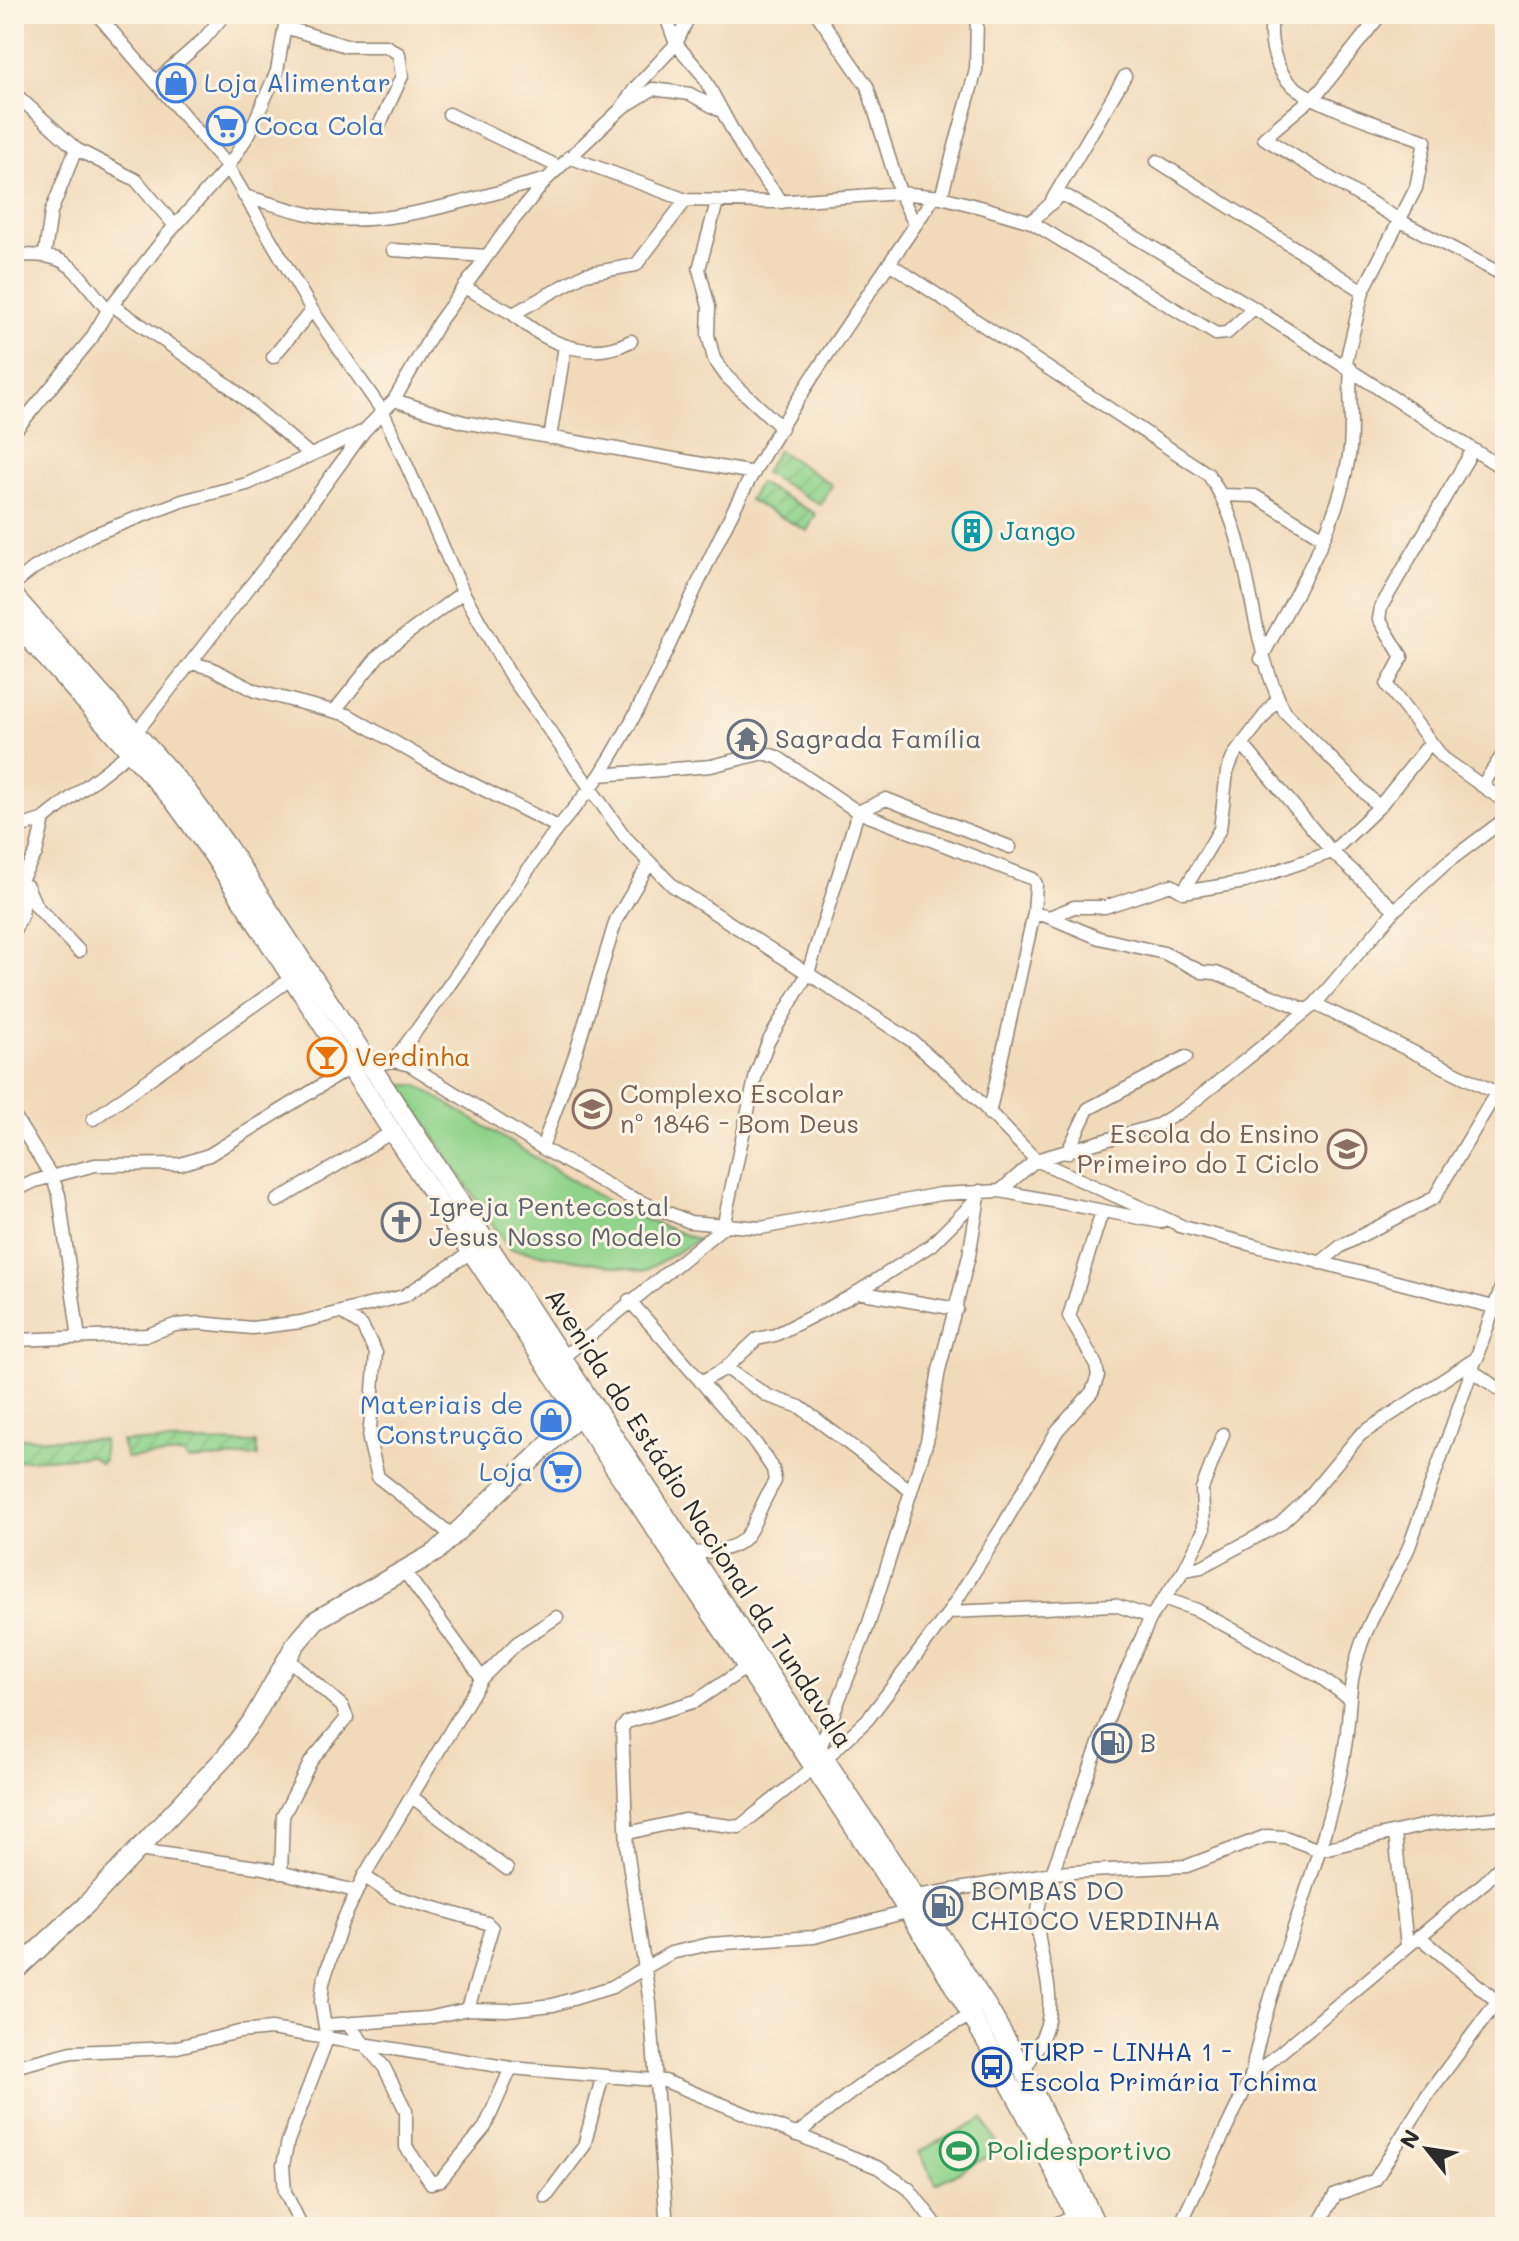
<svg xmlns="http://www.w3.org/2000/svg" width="1519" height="2241" viewBox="0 0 1519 2241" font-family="Mali,sans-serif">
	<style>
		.green { fill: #90d38b; stroke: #5e7f5b; stroke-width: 2 }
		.garden { fill: url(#garden-furrows); stroke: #5e7f5b; stroke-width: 2 }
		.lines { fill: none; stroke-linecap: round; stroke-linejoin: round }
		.street-casing { stroke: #8e8272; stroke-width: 15 }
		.secondary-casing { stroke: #8e8272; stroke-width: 21 }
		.street { stroke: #fff; stroke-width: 12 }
		.secondary { stroke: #fff; stroke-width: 18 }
		.labels { text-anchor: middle; stroke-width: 6; stroke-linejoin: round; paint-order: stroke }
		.shop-label { font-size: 26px; fill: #366cbe; stroke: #fcf5e5; text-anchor: start }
		.culture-label { font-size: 26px; fill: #0d838f; stroke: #fcf5e5; text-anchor: start }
		.worship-label { font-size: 26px; fill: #5b616d; stroke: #fcf5e5; text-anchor: start }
		.food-label { font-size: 26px; fill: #c56008; stroke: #fcf5e5; text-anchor: start }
		.education-label { font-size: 26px; fill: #785e54; stroke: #fcf5e5; text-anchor: start }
		.street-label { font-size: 26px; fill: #2b2b2b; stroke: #fcf5e5 }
		.service-label { font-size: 26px; fill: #4e5e75; stroke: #fcf5e5; text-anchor: start }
		.transit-label { font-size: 26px; fill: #164399; stroke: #fcf5e5; text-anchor: start }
		.leisure-label { font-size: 26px; fill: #27864d; stroke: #fcf5e5; text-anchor: start }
	</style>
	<defs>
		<pattern id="garden-furrows" width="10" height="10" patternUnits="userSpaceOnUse" patternTransform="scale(2)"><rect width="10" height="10" fill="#90d38b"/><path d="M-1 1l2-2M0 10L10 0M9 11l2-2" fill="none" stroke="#7cb578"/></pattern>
	</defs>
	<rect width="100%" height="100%" fill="#fcf5e5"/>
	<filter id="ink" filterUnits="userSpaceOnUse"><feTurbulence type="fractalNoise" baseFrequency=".0125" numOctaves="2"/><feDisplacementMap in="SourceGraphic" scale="16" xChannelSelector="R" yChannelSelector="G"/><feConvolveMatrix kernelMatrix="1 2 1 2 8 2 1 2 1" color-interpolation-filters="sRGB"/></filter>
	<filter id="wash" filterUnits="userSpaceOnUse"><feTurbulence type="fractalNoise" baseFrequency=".006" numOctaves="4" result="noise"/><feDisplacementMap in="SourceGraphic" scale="32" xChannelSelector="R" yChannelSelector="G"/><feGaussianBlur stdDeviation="1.8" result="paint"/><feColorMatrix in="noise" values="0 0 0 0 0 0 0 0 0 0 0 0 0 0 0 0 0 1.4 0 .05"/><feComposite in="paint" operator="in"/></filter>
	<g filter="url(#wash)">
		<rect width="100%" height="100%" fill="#f1daba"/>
		<!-- green -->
		<path class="green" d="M400,1085H417L621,1210L698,1240L645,1271L509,1249Z
			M983,2118L1000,2150L936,2184L919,2152Z"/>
		<!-- garden -->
		<path class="garden" d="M778,450L832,485L821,505L764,473Z
			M759,483L816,514L807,531L749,500Z
			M14,1438L103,1440L104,1460L100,1463L90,1456L14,1461Z
			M121,1441L256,1443L258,1456L188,1460L183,1454L126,1458Z"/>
	</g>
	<g filter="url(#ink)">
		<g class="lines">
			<!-- street casing -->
			<g class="street-casing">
				<path id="street" d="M97,14L228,167L312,310L383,412L463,592L510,675L625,837L673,886L912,1041L967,1089L1036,1160L1184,1227
					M665,14L676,44L702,74L747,157L782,202
					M817,14L867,86L900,193L915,225
					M1273,14C1267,37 1275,74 1296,88C1323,108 1391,128 1425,141L1416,188L1363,291L1345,366
					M1381,14L1320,91L1264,138L1406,224L1505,276
					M14,24L21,14
					M285,27L346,46H386L399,54L402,76L378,128
					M155,82L203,40L225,14
					M14,93L76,149L136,180L175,226
					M624,107L653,89L690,94L719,110
					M449,114L559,167
					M569,157L686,200L775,202L900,193L941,197L984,208L1031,222L1216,334L1227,333L1254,308
					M1157,161L1363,291
					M244,196C275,204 309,217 341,219C399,224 489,194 547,179
					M941,197L976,70L977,14
					M1052,200L1125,76
					M717,202L699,269L709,307L708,335L714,359L727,377L782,428
					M1031,222L1060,195L1068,197L1254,308L1505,470
					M393,250L487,256
					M45,253L51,212L76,149
					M14,256C72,251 72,269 108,310
					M889,263L1208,474C1256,543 1245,637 1285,712L1379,807
					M464,287L513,314L585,274L636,265L686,200
					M112,305L228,385L308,453
					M513,314C546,343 589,363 631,341
					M273,357L312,310
					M394,400L463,422L754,473
					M14,432L91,339L108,310L166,236L228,167L250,132L277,71L287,14
					M550,438L565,346
					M1472,451L1381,607L1379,619L1402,657L1387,685L1443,758L1505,802
					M1222,495L1255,496L1322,537
					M14,584L34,568L92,535L182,501L247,484L364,431
					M1261,659C1295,593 1337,530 1349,456C1354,427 1348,398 1351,369
					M191,663L211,668L255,691L348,715L427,761L558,827
					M336,709L379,655L463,592
					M135,734L269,562L364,431L394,400L439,322L511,223L547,179L621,109L636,87L676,44L690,14
					M1243,745L1332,852L1395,910
					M600,775L711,766L764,753L777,757L858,812L1033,879L1036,884L1034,913L989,1114
					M1482,786L1505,751
					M14,829L44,819L130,752
					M27,886L36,906L79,951
					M14,892L36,853L44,819
					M1183,892L1220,829L1227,772L1234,755L1278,698
					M1034,913L1049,917L1074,907H1105L1171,885L1183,892L1245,882L1332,852L1379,807L1431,742
					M1049,917L1099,938L1164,953L1202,972L1216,973L1306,1010
					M14,932L22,914L26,887
					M1315,1004L1505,1097
					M393,1061C448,991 495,917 546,844C563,819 586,797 602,772C661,678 698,572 752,475C807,379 873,289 934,197
					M371,1065L393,1061L410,1065L542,1148L625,1195L690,1222L761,1228L940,1194L1000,1191L1161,1222
					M14,1116L53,1179L59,1195L79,1338
					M93,1119L292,978
					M542,1148L576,1052L616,920L649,864
					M1067,1153L1088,1109L1186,1057
					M14,1191L35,1181L95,1165L181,1164L209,1155L351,1067
					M1000,1191L1036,1160L1158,1125L1187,1107L1315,1004L1395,910L1445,864L1505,819
					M277,1201L392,1132
					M1179,1226L1505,1310
					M1320,1263L1341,1246L1434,1198L1496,1093
					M857,1292L957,1309
					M629,1300L756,1444L773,1469L775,1481C744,1531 760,1550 692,1553
					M341,1312L362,1326L376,1353L369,1440L378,1477L453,1536
					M14,1340L147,1335L175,1325L200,1323L252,1328L301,1322L404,1296L470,1253
					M562,1358L723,1227L756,1074L768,1042L808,973L858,812L886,799L1010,847
					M726,1368L768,1396L800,1407L911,1491
					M1474,1372L1505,1393
					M701,1382L726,1368L757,1339L775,1335L850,1297L931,1245L978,1198
					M1184,1570L1201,1567L1280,1524L1306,1500L1360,1435L1478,1357
					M405,1572L482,1678
					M1166,1599L1197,1610L1320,1677L1347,1697
					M949,1612L1115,1605L1151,1617
					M820,1748L868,1626L927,1441L939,1370L969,1256L980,1191
					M826,1758L868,1719L949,1612L1003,1526L1057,1431L1092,1392L1098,1376L1096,1365L1069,1316L1102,1212
					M412,1797L507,1869
					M628,1833L684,1820L739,1827L813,1768
					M1395,1833L1407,1947
					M138,1850L264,1868L355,1891
					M281,1873L283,1816L311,1761L347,1718L342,1706L288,1659
					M364,1876L393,1896L487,1923L492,1928L468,2009
					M917,1896L1052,1873L1187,1866L1266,1836L1285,1837L1319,1850L1430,1824L1505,1817
					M1419,1936L1505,2008
					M325,2025L428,2018L468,2009L507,2010L553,2005L612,1987L671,1953L710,1944L814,1937L906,1912
					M349,2026L384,2067L406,2111V2147L431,2183L441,2180L485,2127L511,2068
					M14,2067L72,2052L173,2048L239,2032L271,2029L511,2068L665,2081L879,2168L909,2189L938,2227
					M1024,2071C1033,2055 1044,2038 1048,2020C1057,1967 1017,1928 1052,1873L1121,1683L1151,1617L1184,1570L1204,1530L1202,1489L1223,1434
					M1251,2077C1265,2000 1296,1928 1318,1854C1328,1820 1340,1783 1345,1747C1351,1710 1347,1684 1361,1645C1373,1610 1394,1581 1409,1547L1505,1277
					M796,2135C852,2091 909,2047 972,2015
					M546,2197L584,2146L602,2078
					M302,2227L285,2192L283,2165L288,2141L327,2039L321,2003L323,1983L341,1925L364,1876L482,1678L517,1643L557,1617
					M667,2227L650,2003L627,1850L622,1728L627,1722L696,1701L747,1667
					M1049,2227L1075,2215
					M1179,2227L1251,2077L1485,1882L1505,1861
					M1317,2227L1335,2195L1375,2180L1428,2094L1496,2003"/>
			</g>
			<!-- secondary casing -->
			<g class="secondary-casing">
				<path id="secondary" d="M14,596L187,791L227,846L988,2008L1024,2071L1097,2227
					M14,622L174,801L213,855C387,1128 568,1397 747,1667C867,1847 993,2028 1080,2227
					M14,1972L86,1905L226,1756L252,1721L295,1645L316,1620L436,1552L580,1414"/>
			</g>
			<!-- street -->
			<use href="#street" class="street"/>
			<!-- secondary -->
			<use href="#secondary" class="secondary"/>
		</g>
	</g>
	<!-- icons -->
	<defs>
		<g id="shop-ring" transform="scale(2)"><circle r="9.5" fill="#fcf5e5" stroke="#3f7fe0" stroke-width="1.5"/><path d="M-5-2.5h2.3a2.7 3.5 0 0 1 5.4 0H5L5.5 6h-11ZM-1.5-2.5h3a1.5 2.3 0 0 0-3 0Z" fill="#3f7fe0"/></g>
		<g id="supermarket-ring" transform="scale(2)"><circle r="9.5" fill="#fcf5e5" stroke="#3f7fe0" stroke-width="1.5"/><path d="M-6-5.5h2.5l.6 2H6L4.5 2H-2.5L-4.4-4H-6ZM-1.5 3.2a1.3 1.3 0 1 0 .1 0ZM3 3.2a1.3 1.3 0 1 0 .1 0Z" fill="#3f7fe0"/></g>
		<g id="building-ring" transform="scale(2)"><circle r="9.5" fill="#fcf5e5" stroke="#0f9aa8" stroke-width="1.5"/><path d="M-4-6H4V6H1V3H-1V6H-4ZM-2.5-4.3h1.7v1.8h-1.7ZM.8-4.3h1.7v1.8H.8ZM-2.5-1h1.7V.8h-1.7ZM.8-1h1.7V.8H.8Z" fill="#0f9aa8"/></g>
		<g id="temple-ring" transform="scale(2)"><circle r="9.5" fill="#fcf5e5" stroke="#6b7280" stroke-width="1.5"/><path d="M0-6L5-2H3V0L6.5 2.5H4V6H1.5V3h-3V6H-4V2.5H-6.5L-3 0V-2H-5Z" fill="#6b7280"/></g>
		<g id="bar-ring" transform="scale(2)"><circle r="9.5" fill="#fcf5e5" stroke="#e8710a" stroke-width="1.5"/><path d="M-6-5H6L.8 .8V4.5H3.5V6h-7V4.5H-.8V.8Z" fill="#e8710a"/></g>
		<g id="school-ring" transform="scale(2)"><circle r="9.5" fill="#fcf5e5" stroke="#8d6e63" stroke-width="1.5"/><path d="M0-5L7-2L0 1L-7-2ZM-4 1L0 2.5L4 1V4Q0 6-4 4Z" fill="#8d6e63"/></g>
		<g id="church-ring" transform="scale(2)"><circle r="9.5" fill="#fcf5e5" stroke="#6b7280" stroke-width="1.5"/><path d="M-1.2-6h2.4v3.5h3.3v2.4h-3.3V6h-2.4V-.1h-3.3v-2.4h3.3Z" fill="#6b7280"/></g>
		<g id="fuel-ring" transform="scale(2)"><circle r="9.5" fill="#fcf5e5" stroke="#5c6f8a" stroke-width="1.5"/><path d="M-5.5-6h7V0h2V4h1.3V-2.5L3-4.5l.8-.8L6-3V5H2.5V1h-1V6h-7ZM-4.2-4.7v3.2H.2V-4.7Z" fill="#5c6f8a"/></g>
		<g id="bus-ring" transform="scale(2)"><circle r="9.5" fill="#fcf5e5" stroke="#1a4fb4" stroke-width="1.5"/><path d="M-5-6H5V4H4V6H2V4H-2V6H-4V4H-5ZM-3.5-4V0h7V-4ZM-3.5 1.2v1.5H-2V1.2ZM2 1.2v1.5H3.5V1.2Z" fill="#1a4fb4"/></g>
		<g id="stadium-ring" transform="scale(2)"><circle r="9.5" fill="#fcf5e5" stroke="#2e9e5b" stroke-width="1.5"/><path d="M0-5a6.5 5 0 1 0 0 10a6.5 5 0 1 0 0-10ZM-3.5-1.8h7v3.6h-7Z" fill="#2e9e5b"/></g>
	</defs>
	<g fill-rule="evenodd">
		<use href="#shop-ring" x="176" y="83"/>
		<use href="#supermarket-ring" x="226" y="126"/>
		<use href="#building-ring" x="972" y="531"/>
		<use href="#temple-ring" x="747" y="739"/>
		<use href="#bar-ring" x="327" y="1057"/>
		<use href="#school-ring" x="592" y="1109"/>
		<use href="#school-ring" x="1347" y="1149"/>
		<use href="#church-ring" x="401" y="1222"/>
		<use href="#shop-ring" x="551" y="1420"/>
		<use href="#supermarket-ring" x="561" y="1472"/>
		<use href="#fuel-ring" x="1112" y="1743"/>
		<use href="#fuel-ring" x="943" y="1906"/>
		<use href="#bus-ring" x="992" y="2067"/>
		<use href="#stadium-ring" x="959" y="2151"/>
	</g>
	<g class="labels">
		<!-- shop labels -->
		<g class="shop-label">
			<text x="204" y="92">Loja Alimentar</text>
			<text x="254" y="135">Coca Cola</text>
			<text x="523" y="1414" text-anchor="end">Materiais de<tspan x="523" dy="30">Construção</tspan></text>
			<text x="533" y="1481" text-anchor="end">Loja</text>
		</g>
		<!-- culture labels -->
		<g class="culture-label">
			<text x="1000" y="540">Jango</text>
		</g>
		<!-- worship labels -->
		<g class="worship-label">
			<text x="775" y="748">Sagrada Família</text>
			<text x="429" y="1216">Igreja Pentecostal<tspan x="429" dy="30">Jesus Nosso Modelo</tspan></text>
		</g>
		<!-- food labels -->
		<g class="food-label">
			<text x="355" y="1066">Verdinha</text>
		</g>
		<!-- education labels -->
		<g class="education-label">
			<text x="620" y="1103">Complexo Escolar<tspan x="620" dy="30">nº 1846 - Bom Deus</tspan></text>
			<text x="1319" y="1143" text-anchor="end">Escola do Ensino<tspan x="1319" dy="30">Primeiro do I Ciclo</tspan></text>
		</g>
		<!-- street labels -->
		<g class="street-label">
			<text transform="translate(699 1518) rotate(57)" y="9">Avenida do Estádio Nacional da Tundavala</text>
		</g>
		<!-- service labels -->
		<g class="service-label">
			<text x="1140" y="1752">B</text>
			<text x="971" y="1900">BOMBAS DO<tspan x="971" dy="30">CHIOCO VERDINHA</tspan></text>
		</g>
		<!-- transit labels -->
		<g class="transit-label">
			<text x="1020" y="2061">TURP - LINHA 1 -<tspan x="1020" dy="30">Escola Primária Tchima</tspan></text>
		</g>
		<!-- leisure labels -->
		<g class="leisure-label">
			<text x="987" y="2160">Polidesportivo</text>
		</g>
	</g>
	<!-- margin -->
	<rect width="1519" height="2241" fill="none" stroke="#fcf5e5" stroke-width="48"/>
	<!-- north arrow -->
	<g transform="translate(1427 2149) rotate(300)" stroke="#fcf5e5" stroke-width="6" paint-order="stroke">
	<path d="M0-6L14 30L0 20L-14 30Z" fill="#2b2b2b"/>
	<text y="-12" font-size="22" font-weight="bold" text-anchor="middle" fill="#2b2b2b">N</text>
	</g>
</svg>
